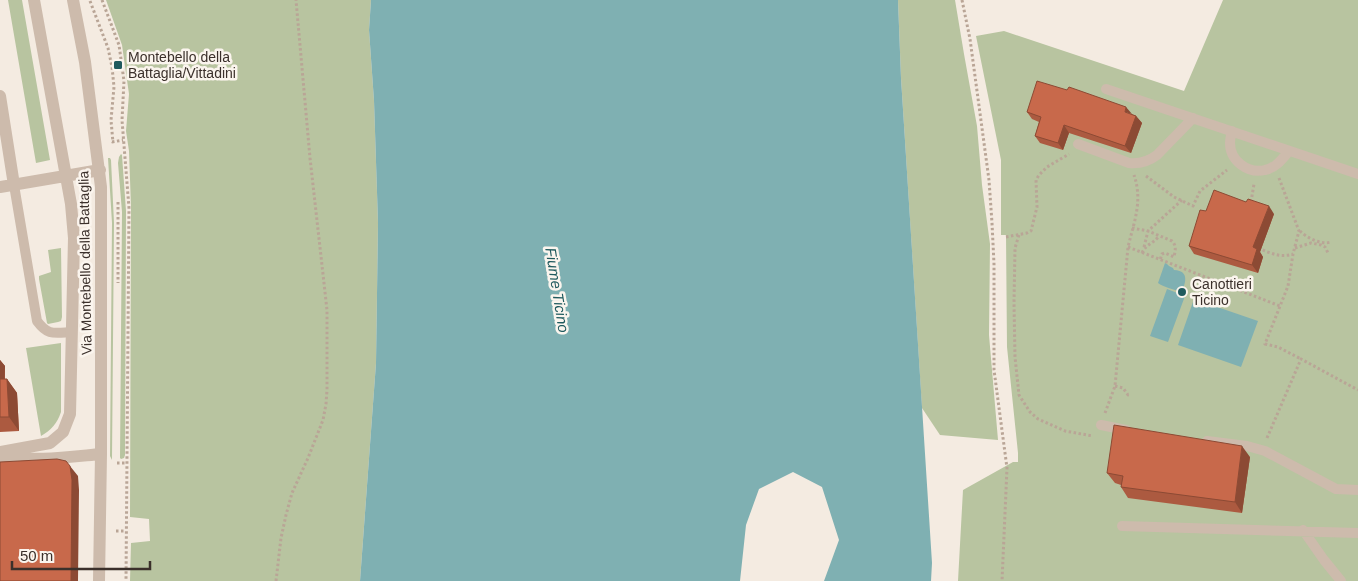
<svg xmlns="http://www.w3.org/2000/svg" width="1358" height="581" viewBox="0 0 1358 581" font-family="Arial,sans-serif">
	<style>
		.green { fill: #b8c4a0 }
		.water { fill: #7fb0b2 }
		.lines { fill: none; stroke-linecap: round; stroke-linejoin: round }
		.path { stroke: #b9a596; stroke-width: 3; stroke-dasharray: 2.5 2.5; stroke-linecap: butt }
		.service { stroke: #cdbbac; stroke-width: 10 }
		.minor { stroke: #cdbbac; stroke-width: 12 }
		.wall { fill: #ac5a40 }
		.shaded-wall { fill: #8c4a34 }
		.building { fill: #c8694b; stroke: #8c4a34 }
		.poi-dot { fill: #1f5a5e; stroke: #fbf5ee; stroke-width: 2 }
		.labels { text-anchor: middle; stroke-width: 5; stroke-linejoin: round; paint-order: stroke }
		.poi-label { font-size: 14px; fill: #3b302b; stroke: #fbf5ee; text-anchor: start }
		.street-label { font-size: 14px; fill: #3b302b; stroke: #fbf5ee }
		.water-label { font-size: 15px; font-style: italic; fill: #1f5a5e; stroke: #fbf5ee }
	</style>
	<rect width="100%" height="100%" fill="#f4ebe1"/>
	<!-- green -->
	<path class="green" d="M8,0H22L50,160L36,163Z
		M106,0H371L369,30L374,101L378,223L376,363L360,581H130L131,543L150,541L149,519L130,517L131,207L129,151L126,131L129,94L122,45Z
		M898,0H955L964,54L977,126L982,185L990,244L989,335L998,440L940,435L922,408L901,78Z
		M1223,0H1358V581H958L963,490L1013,462H1018V453L1007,347L1006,235H1001V160L976,36L1004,31L1184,91Z
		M121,154L122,155L126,211L125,455L124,458L121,459L120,458L122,212L118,163L119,157Z
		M108,158H110L111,160L114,223L112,460L110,456L112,223Z
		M61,248L62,317L61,321L58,322L48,324L47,323L39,279V276L51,272L48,250Z
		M61,343V412C57,424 51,430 41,436L26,348Z"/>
	<!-- water -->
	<path class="water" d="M371,0H898L901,78L932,563L931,581H824L839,540L822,487L793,472L759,489L746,525L740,581H360L376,363L378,223L374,101L369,30Z
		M1165,263L1167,264L1169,266L1173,268L1174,270C1189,271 1186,281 1182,292C1175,290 1163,287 1158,283Z
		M1167,289L1185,296L1168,342L1150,336Z
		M1194,299L1258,321L1241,367L1178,345Z"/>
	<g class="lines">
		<!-- path -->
		<path class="path" d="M102,0L119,45L124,81L122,120L129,208L126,581
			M962,0L970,39L989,180L992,223L994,264V370L1007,468L1002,581
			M90,1L108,48L112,67L114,87L111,120L113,143
			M112,142L123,140
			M1146,176L1174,197L1193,206L1200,191L1227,170
			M1279,178L1299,231L1293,254L1288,286L1265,344L1278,347L1301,359
			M118,202V283
			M1251,202L1254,184
			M1132,228L1148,231L1172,241C1177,246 1175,251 1174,257L1165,253L1162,254L1160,260
			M1300,231C1307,238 1321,245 1331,242
			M1019,235L1015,248L1014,303L1015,357L1019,395L1030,412L1038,419L1065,431L1093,436
			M1006,237L1027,233L1031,231L1037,207L1036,180L1039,175L1047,167L1069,154
			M1128,247L1280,306
			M1144,247L1148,231L1182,200
			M1258,248C1270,253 1280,258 1293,254
			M1295,248L1311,243L1321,245L1325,247L1328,253
			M1142,253C1146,244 1153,244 1159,236
			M1115,386L1123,388L1128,395L1130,394
			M1105,413L1115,386L1128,247C1134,222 1143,201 1134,175
			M1267,438L1301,359L1358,390
			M117,463H127
			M116,531H126
			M276,581L281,538L286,515L292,493L308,458L323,420L326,404L327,390V310L310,158L296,0"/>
		<!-- service -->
		<path class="service" d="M1106,89L1358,174
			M1232,131C1231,135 1230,139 1230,143C1230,161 1248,174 1265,170C1276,168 1283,158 1289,151
			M1078,144L1129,163C1140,164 1148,162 1157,155L1193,118
			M14,185L37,321C48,336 54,333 72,332
			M1101,425L1126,430
			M1207,441L1247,446L1265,451L1336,489L1358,490
			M1122,526L1358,533
			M1303,530L1324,560L1341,581"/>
		<!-- minor -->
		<path class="minor" d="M73,0L85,62L101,187V454L99,581
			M0,96L14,185
			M0,187L100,170
			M0,452L50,443L63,432L70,414L74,238L71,204L34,0
			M0,456C33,462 68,457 101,454"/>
	</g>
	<!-- wall -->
	<path class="wall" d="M1027,112L1131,114L1136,116L1142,123L1131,153L1069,133L1063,150L1040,143L1035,136L1039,122L1032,119Z
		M1206,211L1274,214L1260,252L1263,257L1258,273L1194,254L1189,246Z
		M0,360L5,366V379H7L17,393L19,431L0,432Z
		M1250,457L1242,513L1128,498L1121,487V485L1115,483L1107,473Z"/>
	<!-- shaded-wall -->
	<path class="shaded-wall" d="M1126,107L1132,114L1125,112Z
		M1136,116L1142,123L1131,153L1125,146Z
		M1064,125L1069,133L1063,150L1058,143Z
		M1269,206L1274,214L1260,252L1263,257L1258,273L1252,265L1253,247Z
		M0,360L5,366L4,394L0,387Z
		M7,379L17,393L19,431L9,417Z
		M1242,446L1250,457L1242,513L1235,502Z
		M70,466L78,476L79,490L78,581H71Z"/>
	<!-- building -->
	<path class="building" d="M1037,81L1067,90L1069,87L1126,107L1125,112L1136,116L1125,146L1064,125L1058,143L1035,136L1041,117L1027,112Z
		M1214,190L1246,202L1248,199L1269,206L1253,247L1257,249L1252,265L1189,246L1200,210L1206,211Z
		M0,379H7L9,417H0Z
		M1114,425L1242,446L1235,502L1121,487L1123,476L1107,473Z
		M57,459L66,461L70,466L72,480L71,581H0V462Z"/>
	<!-- markers -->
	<g class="poi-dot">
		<rect x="113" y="60" width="10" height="10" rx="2.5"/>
		<circle cx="1182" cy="292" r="5"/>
	</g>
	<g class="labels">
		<!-- poi labels -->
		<g class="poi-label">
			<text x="128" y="62">Montebello della<tspan x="128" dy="16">Battaglia/Vittadini</tspan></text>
			<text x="1192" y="289">Canottieri<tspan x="1192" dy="16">Ticino</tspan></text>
		</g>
		<!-- street labels -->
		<g class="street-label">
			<text transform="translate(85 263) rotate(-91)" y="5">Via Montebello della Battaglia</text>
		</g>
		<!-- water labels -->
		<g class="water-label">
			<text transform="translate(557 290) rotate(81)" y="5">Fiume Ticino</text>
		</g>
	</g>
	<!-- scale -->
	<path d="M12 561v8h138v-8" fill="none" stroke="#3b302b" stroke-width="2.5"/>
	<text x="20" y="561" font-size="15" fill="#3b302b" stroke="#fbf5ee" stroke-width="4" paint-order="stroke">50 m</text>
</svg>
